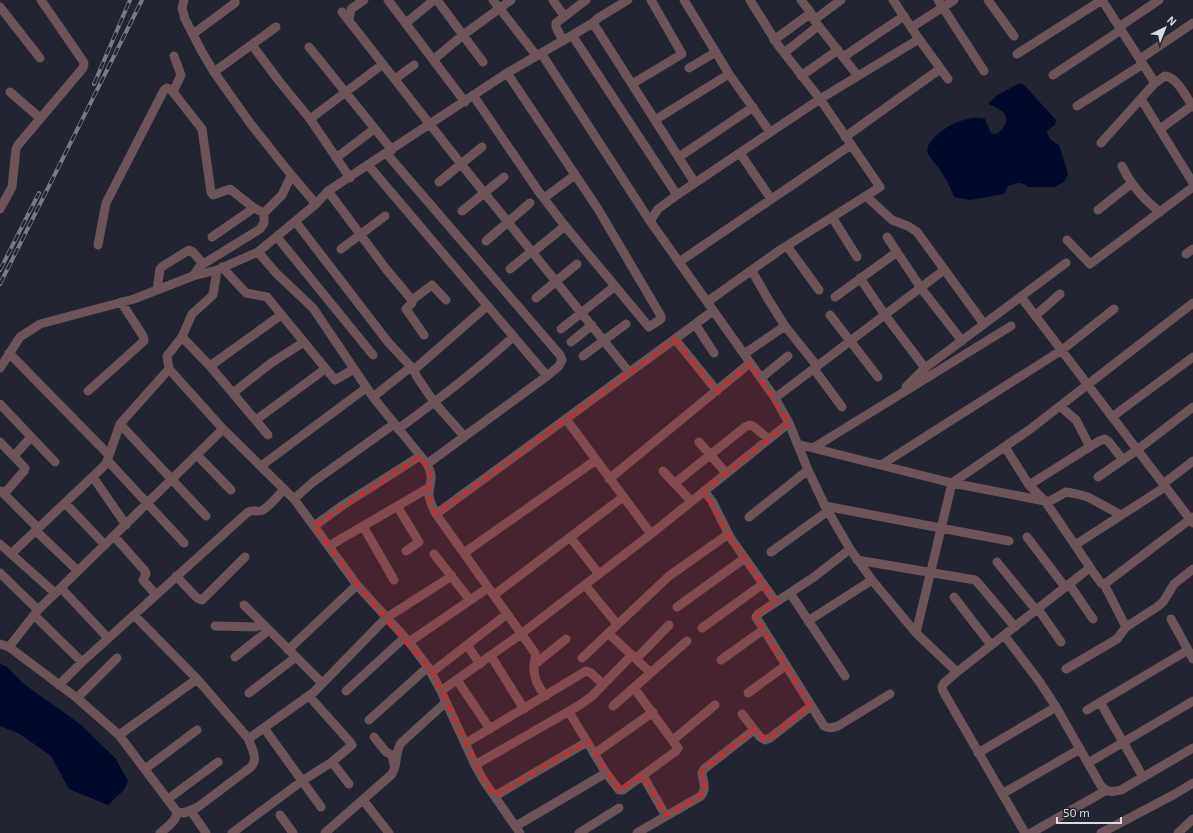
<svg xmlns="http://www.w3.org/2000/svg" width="1193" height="833" viewBox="0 0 1193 833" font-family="'Exo 2',sans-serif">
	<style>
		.water { fill: #00092a }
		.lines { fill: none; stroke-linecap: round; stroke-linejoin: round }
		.minor { stroke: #6c5459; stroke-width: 9 }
		.rail-casing { stroke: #797b86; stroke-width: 4 }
		.rail { stroke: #222431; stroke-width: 2.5; stroke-dasharray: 8; stroke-linecap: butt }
		.marked { fill: #d62828; fill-opacity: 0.2; stroke: #d62828; stroke-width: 3; stroke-dasharray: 8 5; stroke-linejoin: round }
	</style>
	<rect width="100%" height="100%" fill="#222431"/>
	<!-- water -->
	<path class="water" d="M1020,83L1024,85L1056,120L1055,125L1047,131C1048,138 1053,143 1059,145L1068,174L1064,182L1054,187H1028C1021,181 1016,183 1008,186L1004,194L970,200L954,197C950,186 945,177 938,167C935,163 930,158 928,154C923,142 946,127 955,123C963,120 976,115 985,119L991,133L996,134C1003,130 1011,120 1003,112C1000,109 993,106 988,104L996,96Z
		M0,664L6,666L24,684L80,724L116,759L128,781L124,790L108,805L69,789L51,756L20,734L0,726Z"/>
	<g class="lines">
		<!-- minor -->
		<path class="minor" d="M184,0L182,8L185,19L202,52L214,72L250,123L288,171L316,204
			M388,0L465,102
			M437,0L483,62
			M493,0L536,55
			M553,0L564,16
			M684,0L729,74L770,132
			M801,0L811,13L814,20L857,75
			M893,0L919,39L948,79
			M938,0L984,71
			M988,0L1014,36
			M1102,0L1155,83
			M0,7L40,58
			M342,12L461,164L629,372
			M349,20L351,9L364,0
			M814,20L841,0
			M406,23L434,0
			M593,23L695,183
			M912,27L954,0
			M1119,27L1159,0
			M193,34L235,3V0
			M572,35L677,195
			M774,40L811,13
			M563,41L556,27V23L586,0
			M252,45L279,81L310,119L350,178
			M309,47L392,150
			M541,53L650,221L775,398L789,423L808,470L825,506L850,549L872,580L916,633L957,672
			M784,53L818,26
			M1017,54L1102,0
			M843,57L904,16
			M1140,59L1193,23
			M433,60L463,35L511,0
			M689,68L716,52
			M214,72L276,27
			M1053,75L1121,30
			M801,76L838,50
			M395,79L414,65
			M632,84L682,54L651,0
			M10,92L40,118
			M173,92L181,75L174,56
			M473,95L539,192L565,226L649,327L661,319V316L598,209L507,73
			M1141,99L1193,183
			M1077,106L1143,64
			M310,119L383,64
			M655,120L729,74
			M1160,129L1193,105
			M845,137L940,69
			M1101,143L1155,83L1165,76C1178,78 1186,97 1193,107
			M386,153L560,355L562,360L559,366L547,376L427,464
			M740,153L771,199
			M679,157L753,107
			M336,158L374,129
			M368,165L547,376
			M1122,166C1131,185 1143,199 1160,212
			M439,182L482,147
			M328,191L386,269L412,300V303L406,309L424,335
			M866,196L892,220L908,226L917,232L984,324
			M544,198L575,175
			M0,209L12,187L16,149L18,145L83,68L84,64L83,61L41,0
			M1098,210L1132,183
			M462,211L504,177
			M832,217L857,257
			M295,221L388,342L414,370L417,377L434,402L464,436
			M650,221L658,209L677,195L820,99L919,39
			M212,237L254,208
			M277,237L373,355
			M887,237L921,288L962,341
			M1067,240L1090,264L1193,187
			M486,241L530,203
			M98,245L106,203L164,90L167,88L170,89L173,92L202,129L211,192L213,195L230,189L254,208L264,213
			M787,246L819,290
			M341,249L385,216
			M258,252L277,274L313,308L373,397L427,464C435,479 429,481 429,496C430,502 433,508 436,514L535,653C536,658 534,661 534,666C533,678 538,687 546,696
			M533,252L565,226
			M1186,254L1193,249
			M679,262L851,145
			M222,267L246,293L267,297L335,380L354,369
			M510,269L532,251
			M217,270L213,295L192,314L182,337L167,356L169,369L223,429L294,499L357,585L409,642L428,667L441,691L475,765L484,781L520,833
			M752,271L768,299L785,326L817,366
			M193,276L200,266L260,229L264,223V213L282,195L291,176
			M860,278L885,315L925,368
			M157,290L160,269L163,266L189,250L193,252L203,264
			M835,297L897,252
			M1021,297L1193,523
			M536,298L577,264
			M412,300L432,285L446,300
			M707,302L780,250L880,187L820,99L778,45L750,0
			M830,315L878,377
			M1035,316L1060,294
			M695,324L714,353
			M561,329L615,286
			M182,337L210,366L268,435
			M675,339L717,391
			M571,342L592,325
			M9,353L109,455
			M744,354L785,326
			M583,356L626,324
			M210,366L281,315
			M0,368L20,337L40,324L134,299L193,276L217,270L258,252L316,204L328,191L507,73L593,23L598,18L628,0
			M814,369L842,407
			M761,378L788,356
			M906,387L925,368L1066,263
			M88,391L144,341L143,336L121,302
			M233,393L271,363L304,342
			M373,397L407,370L416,368L487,306
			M775,398L944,270
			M0,404L55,462
			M1061,407L1076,420L1090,447
			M1112,417L1193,357
			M566,419L651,534
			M256,420L325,369
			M120,424L206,516
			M398,429C438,400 477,370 513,337
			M0,442L25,468L24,471L4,494
			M699,442L726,473
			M797,444L952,483L1045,501H1050L1066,492L1077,494L1088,497L1121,515
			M1005,447L1029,485L1045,501L1075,545
			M813,448L1011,326
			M197,455L231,490
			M14,456L31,437
			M108,461L184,543
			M881,465L1062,350L1114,309
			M261,466L366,388
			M663,471L691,501
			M93,477L126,525
			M1098,477L1137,450L1193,407
			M609,479L750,363
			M675,483L745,427L750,425L754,427L769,439
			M1163,484L1193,461
			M1029,485L1099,441L1105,439L1109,442L1123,460
			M1,491L38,528
			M704,491L712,501L730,537
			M294,499L313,482L394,424
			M65,503L105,545
			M397,506L419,542L406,551
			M825,506L1009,541
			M436,514L713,311
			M749,517L808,470
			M314,526L343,505L420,456
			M363,526L394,580
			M36,531L78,571
			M114,536L145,571L146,574L143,580L156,595
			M570,537L599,574
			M1027,537L1065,587
			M0,544L55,593
			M329,546L430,487
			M850,549L814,577L758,614L756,617L824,726C829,729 833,728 838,726L890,694
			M771,552L828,511
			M464,553L596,460
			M11,554L106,464L120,424L169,369
			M434,554L470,600
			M857,560L975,580L979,584L1015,627
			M997,562L1036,610
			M1091,569L1075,545L1165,487
			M0,573L38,610
			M176,576L197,598L202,600L245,557
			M1069,584L1093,619
			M1104,584L1126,627
			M585,585L617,624
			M61,588L108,638
			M790,593L845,676
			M494,595L623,497
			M954,597L991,645
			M244,605L322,683
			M677,607L745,558
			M1038,609L1061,642
			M34,615L82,662
			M134,615L197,679L248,738L251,737L314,692L386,618L452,576
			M1171,619L1193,659
			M808,621L872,580
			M215,626L256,627L262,624
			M702,628L763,584
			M608,633L651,673
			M916,633L952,483L1029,430L1193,303
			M1004,635L1039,681L1056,707L1101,786C1108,793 1113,792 1121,790L1193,748
			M409,642L488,588
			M0,644L9,647L77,698L119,735L177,812C177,821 166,828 160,833
			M467,645L480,664
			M9,647L38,610L223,429
			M288,650L357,585
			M491,656L524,709
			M235,657L269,630
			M582,658L669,576L727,535L730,537L776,602
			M636,659L669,625
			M721,660L763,630
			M534,665L566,639
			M1066,669L1117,639L1126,627L1157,607L1163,602L1174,584L1193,569
			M432,672L507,614
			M457,680L490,729
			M59,685L82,662L248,512C253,509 259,513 263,510C271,505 278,496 284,489
			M346,691L404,638
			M441,691L521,634L651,534L789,423
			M249,693L296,657
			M748,693L785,666
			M77,698L117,658
			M1100,702L1143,777
			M613,706L687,641
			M1087,710L1188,650
			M569,712L606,773L619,790H623L676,751L678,748L634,688
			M742,714L760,737L765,740L770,738L811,706
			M369,720L428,667
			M264,728L321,807
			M119,735L197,679
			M374,737L386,752L392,755L394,765
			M673,740L715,705
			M466,743L586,671L591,673L603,684
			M978,753L1056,707
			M594,754L653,712
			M332,762L349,784
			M1088,763L1193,701
			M475,765L578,706L591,697L632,655
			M145,769L197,730
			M643,776L666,816
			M1002,794L1080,749
			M495,796L587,742
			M168,799L218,762
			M363,800L389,833
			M191,811L206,833
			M177,812L184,813L198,807L251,767C259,759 251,747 248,738
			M280,815L293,833
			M516,826L606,773
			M232,833L302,781L332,762L352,745L350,742L309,696
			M325,833L391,775C399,765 394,753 401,743L446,702
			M579,833L619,808
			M637,833L701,796C707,788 703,782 702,773L704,769L754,730
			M1025,833L943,691L942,687L944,683L957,672L1087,570L1091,569L1101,583L1103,584L1106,583L1193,517
			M1031,833L1105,791
			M1101,833L1175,794L1193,783
			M1178,833L1193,819"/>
		<!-- rail casing -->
		<g class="rail-casing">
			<path id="rail" d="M94,84L130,0
				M0,270L39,193
				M0,284L142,0"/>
		</g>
		<!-- rail -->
		<use href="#rail" class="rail"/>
	</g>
	<!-- marked area -->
	<path class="marked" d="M675,339L717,391L750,363L789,423L704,491L730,537L776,602L755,617L811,706L770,738L765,740L754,730L702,771L705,787L701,796L666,816L643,776L619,790L587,742L495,796L484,781L432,672L357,585L314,526L420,456L431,472L429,497L436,514Z"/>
	<!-- north arrow -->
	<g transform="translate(1165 28) rotate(43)" stroke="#222431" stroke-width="3" paint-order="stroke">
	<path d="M0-3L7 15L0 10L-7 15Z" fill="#d9dbe4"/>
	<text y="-6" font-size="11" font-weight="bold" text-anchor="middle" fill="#d9dbe4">N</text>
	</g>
	<!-- scale -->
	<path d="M1057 817v6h64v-6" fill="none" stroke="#d9dbe4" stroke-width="2"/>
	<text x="1063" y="817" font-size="12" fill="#d9dbe4" stroke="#222431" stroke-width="3" paint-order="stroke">50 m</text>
</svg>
